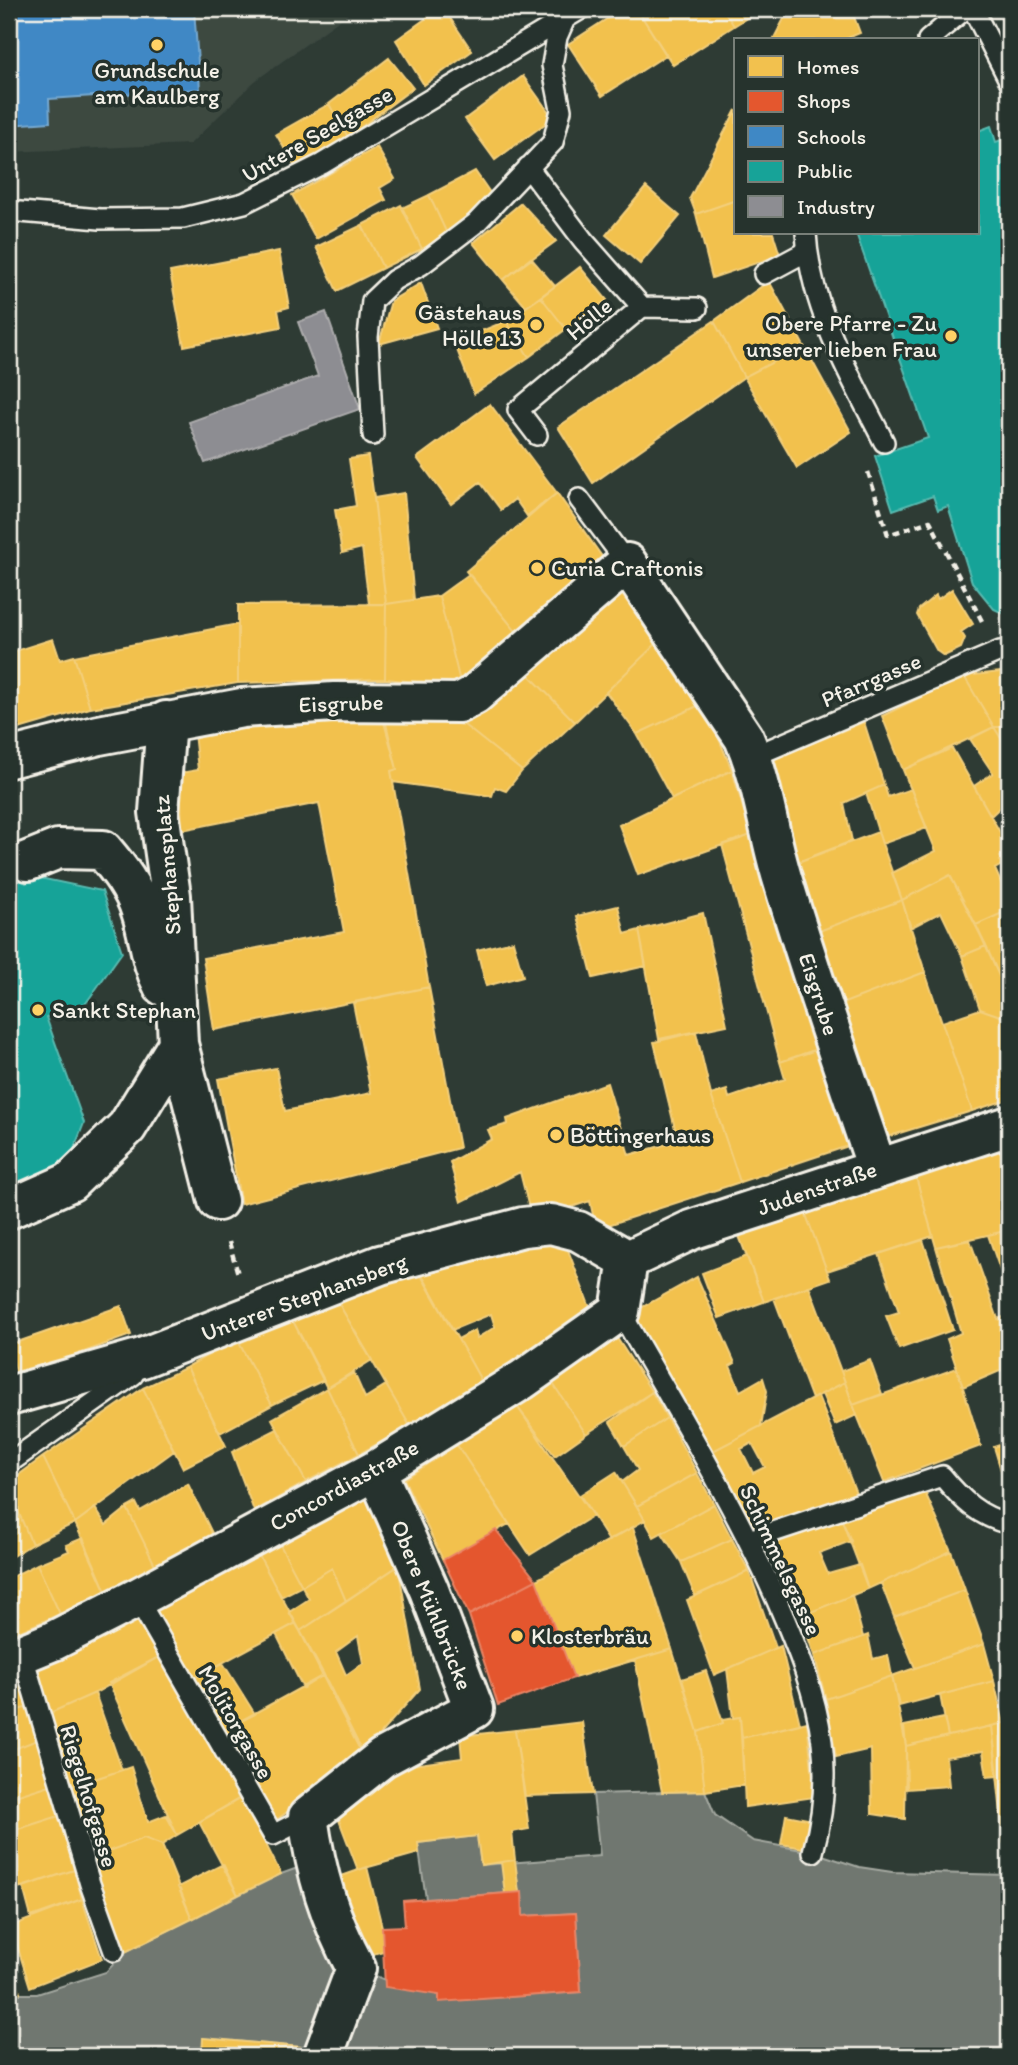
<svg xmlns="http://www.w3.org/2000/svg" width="1018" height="2065" viewBox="0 0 1018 2065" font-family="Itim,sans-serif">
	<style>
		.built { fill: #3c4841 }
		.water { fill: #6f7770; stroke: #a4a8a0; stroke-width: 2 }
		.homes { fill: #f2c14e; stroke: #f3cf7c; stroke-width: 2; fill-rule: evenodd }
		.shops { fill: #e4572e; stroke: #e98566; stroke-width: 2 }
		.schools { fill: #3f88c5; stroke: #75a8d0; stroke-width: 2 }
		.public { fill: #17a398; stroke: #59bab0; stroke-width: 2 }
		.industry { fill: #8d8d92; stroke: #acabac; stroke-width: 2 }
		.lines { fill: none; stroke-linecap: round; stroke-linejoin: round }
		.service-casing { stroke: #f4f1e8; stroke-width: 24 }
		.minor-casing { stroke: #f4f1e8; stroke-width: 44 }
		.path { stroke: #f4f1e8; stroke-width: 4.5; stroke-dasharray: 7 5; stroke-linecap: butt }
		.service { stroke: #26332d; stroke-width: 19 }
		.minor { stroke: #26332d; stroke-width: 38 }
		.poi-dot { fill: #ffd166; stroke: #26332d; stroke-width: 2.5 }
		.labels { text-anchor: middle; stroke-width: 7; stroke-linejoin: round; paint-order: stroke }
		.poi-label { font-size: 23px; fill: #f4f1e8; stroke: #26332d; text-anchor: start }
		.street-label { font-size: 23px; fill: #f4f1e8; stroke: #26332d }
	</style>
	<rect width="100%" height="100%" fill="#2e3b34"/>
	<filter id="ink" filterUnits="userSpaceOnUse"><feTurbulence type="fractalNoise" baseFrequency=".0143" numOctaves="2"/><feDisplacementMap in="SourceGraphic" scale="14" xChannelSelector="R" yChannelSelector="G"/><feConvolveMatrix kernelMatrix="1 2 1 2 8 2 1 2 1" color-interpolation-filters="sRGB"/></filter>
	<g filter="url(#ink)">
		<!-- built -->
		<path class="built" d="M9,9H355L255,81L190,144L9,152Z"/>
		<!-- water -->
		<path class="water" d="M705,1791L715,1815L753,1841L813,1852L859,1867L892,1872L1009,1875V2056H337L300,2047L204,2038L202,2052L184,2056H9V1994H37L106,1972L125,1952L281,1874L314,1862L327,1955L385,1980L439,1995V2001L581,1992L576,1913L523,1916L522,1892L426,1899L418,1843L477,1836L481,1865L600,1856L593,1794Z"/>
		<!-- homes -->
		<path class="homes" d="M439,9H444L472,51L424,85L396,40Z
			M622,9H637L666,55L602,96L568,44Z
			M637,9H723L734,26L673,65Z
			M723,9H761L734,26Z
			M789,9H856L853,14L860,33L843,40H773Z
			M389,58L413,88L348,137L329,104Z
			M523,76L553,118L495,160L465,119Z
			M329,104L348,137L295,167L276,134Z
			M736,110V200L696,214L690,198Z
			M377,147L395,179L380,188L386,200L316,239L292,195Z
			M475,171L493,197L448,236L429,195Z
			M646,187L680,216L640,264L606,235Z
			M429,195L448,236L422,249L402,208Z
			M736,200V233H773L780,255L712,278L696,214Z
			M521,203L556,241L503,280L473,243Z
			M401,205L422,249L383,268L362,225Z
			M362,225L383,268L337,291L316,247Z
			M279,251L289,307L278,310L281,327L184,346L170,272Z
			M531,258L555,286L526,307L503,280Z
			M580,267L607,300L566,329L541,297Z
			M769,281L804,346L744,377L714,321Z
			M421,283L437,328L379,344L391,301Z
			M541,297L566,329L529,357L506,321Z
			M506,321L529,357L474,394L454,342Z
			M714,321L744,377L593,483L558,427Z
			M804,346L851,432L797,468L744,377Z
			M490,404L557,493L527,516L515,499L501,510L480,482L451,504L417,458Z
			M368,456L374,498L386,604H369L362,548L342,553L335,510L356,506L349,459Z
			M404,493L414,600L386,604L374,498Z
			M557,493L608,565L524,641L466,571Z
			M469,574L524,641L461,686L439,596Z
			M617,589L659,641L575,722L525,671Z
			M952,589L973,624L961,632L965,638L961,648L944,656L937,651L917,615L919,609L936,595L938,599Z
			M439,596L461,686L385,679L386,604Z
			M386,604L385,679L238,683V605Z
			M238,624V683L90,708L74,656Z
			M53,639L60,660L74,656L90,708L9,732V642L12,652Z
			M659,641L704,703L637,734L606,692Z
			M525,671L575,722L522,771L464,725Z
			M1009,671V727H994L964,676Z
			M964,676L994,727L903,770L882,716Z
			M704,703L732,770L672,799L637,734Z
			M383,711L397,769L391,771L429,987L214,1030L203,958L344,932L319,803L182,830L180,773L198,770L194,733Z
			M382,715L464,725L522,771L506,791L495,787L492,796L393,782L391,771L397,769Z
			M864,722L884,785L844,803L852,841L795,863L773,759Z
			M994,727L1009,751V799L991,816L974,786L993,773L970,739Z
			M994,727H1009V751Z
			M952,748L1009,848V861L995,869L1009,901V910L976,925L950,875L902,900L892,873L936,851L903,770Z
			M732,770L751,835L638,875L619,825Z
			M884,785L888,797L911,789L927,828L882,844L866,793Z
			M878,832L902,900L811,934L795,863Z
			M751,835L817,1049L780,1062L722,845Z
			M950,875L986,946L962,956L941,912L910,928L902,900Z
			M902,900L925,972L831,1008L811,934Z
			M618,906L625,934L639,930L646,966L593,978L577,916Z
			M1009,910V998L976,925Z
			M703,913L727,1025L659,1039L639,930Z
			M513,941L523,976L486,986L477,950Z
			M986,946L1009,998V1019L980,1009L962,956Z
			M925,972L972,1111L883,1138L831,1008Z
			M429,987L459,1148L241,1204L218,1079L276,1068L285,1111L371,1093L353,1003Z
			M980,1009L1009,1019V1099L972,1111L942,1022Z
			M696,1032L711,1095L740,1182L596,1229L590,1201L532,1220L520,1172L461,1202L450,1162L492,1139L488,1130L508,1124L507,1119L607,1083L629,1155L678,1141L654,1042Z
			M825,1047L857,1143L740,1182L711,1095L727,1090L729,1098L785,1079L780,1062Z
			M1009,1140V1174L998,1143Z
			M998,1143L1009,1174V1214L1006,1215L1009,1230L936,1247L913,1167Z
			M913,1167L933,1236L827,1271L802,1204Z
			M802,1204L830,1279L764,1302L736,1228Z
			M560,1229L592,1313L482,1382L458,1339L475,1330L477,1338L495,1327L491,1314L452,1330L414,1263Z
			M1009,1230V1296L988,1235Z
			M923,1240L953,1330L899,1349L886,1316L899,1312L879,1254Z
			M970,1240L998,1319L1009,1315V1367L963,1387L947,1339L961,1333L936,1247Z
			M747,1256L764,1302L719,1318L702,1273Z
			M418,1268L482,1382L410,1426L336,1299Z
			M697,1277L735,1363L730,1366L740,1391L763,1378L767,1391L761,1426L711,1452L632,1313Z
			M809,1286L845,1382L812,1399L774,1298Z
			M336,1299L372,1360L327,1388L292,1319Z
			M121,1306L131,1335L17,1376L9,1345Z
			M292,1319L324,1380L272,1405L237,1339Z
			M613,1332L652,1392L586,1434L550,1379Z
			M237,1339L272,1405L220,1433L187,1367Z
			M870,1360L882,1394L853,1405L841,1371Z
			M187,1367L226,1446L183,1468L143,1388Z
			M957,1368L981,1446L884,1482L853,1405Z
			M354,1373L365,1398L386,1385L410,1426L359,1454L327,1388Z
			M550,1379L586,1434L555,1456L516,1405Z
			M845,1382L857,1415L835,1425L822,1394Z
			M143,1388L174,1451L75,1523L43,1457Z
			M327,1388L359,1454L306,1482L272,1419Z
			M652,1392L667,1418L624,1446L610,1422Z
			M818,1396L856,1493L754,1533L711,1452ZM752,1443L765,1467L753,1473L741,1449Z
			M516,1405L593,1516L530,1555L457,1445Z
			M667,1418L697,1473L637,1506L622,1482L638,1470L624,1446Z
			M277,1429L306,1482L254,1511L232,1452Z
			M1009,1442V1497L994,1447Z
			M457,1445L509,1524L443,1560L404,1479Z
			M43,1457L75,1523L32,1544L9,1490V1482Z
			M616,1472L645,1520L609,1541L580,1495Z
			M697,1473L714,1504L654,1537L637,1506Z
			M188,1484L213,1535L156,1567L127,1508L136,1503L140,1511Z
			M9,1490L32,1544L9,1558Z
			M924,1490L951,1551L868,1589L841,1518Z
			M368,1491L398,1566L346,1601L332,1568L302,1586L278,1541Z
			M714,1504L732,1539L681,1562L662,1533Z
			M95,1508L106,1525L127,1508L156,1567L107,1594L75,1523Z
			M841,1518L851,1541L819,1553L828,1574L860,1565L868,1589L801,1616L772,1539Z
			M633,1527L672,1649L574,1678L536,1580Z
			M83,1538L107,1594L60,1614L37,1564L69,1551L66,1545Z
			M732,1539L749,1571L695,1596L681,1562Z
			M278,1541L302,1586L281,1597L257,1552Z
			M951,1551L965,1590L894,1617L881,1583Z
			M257,1552L296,1623L189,1681L151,1610Z
			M37,1564L60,1614L9,1636V1578Z
			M398,1566L420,1689L362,1754L300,1631ZM358,1636L363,1663L346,1675L336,1652Z
			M332,1568L346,1601L300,1631L289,1612L309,1599L302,1586Z
			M749,1571L776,1648L714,1675L687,1600Z
			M965,1590L984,1644L915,1668L894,1617Z
			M852,1595L863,1637L814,1655L801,1616Z
			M139,1613L162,1655L95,1693L50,1713L36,1666Z
			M296,1623L324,1675L303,1688L276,1634Z
			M868,1635L873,1659L888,1655L892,1676L826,1699L814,1655Z
			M984,1644L994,1681L899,1706L892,1676Z
			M781,1646L800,1724L742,1738L740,1717L733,1718L727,1669Z
			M672,1649L698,1732L705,1791L662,1792L635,1660Z
			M162,1655L239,1799L177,1835L109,1683Z
			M223,1663L255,1714L220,1732L189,1681Z
			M16,1667L28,1707L9,1713V1670Z
			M706,1671L723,1723L698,1732L682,1679Z
			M324,1675L365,1757L276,1820L220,1732Z
			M892,1676L906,1746L905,1819L872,1814L871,1749L836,1757L826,1699Z
			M994,1681L1004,1723L948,1736L940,1695Z
			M95,1693L122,1770L70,1787L50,1713Z
			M28,1707L37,1740L9,1751V1713Z
			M740,1717L744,1785L705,1791L698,1732L723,1723L722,1720Z
			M944,1718L948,1736L906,1746L904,1726Z
			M582,1722L593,1794L525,1796L515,1730Z
			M807,1722L815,1797L745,1807L742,1738Z
			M1004,1723H1009V1843H1004L992,1726Z
			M992,1726L998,1776L987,1777L983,1751L946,1757L949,1786L907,1789L906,1746Z
			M515,1730L529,1829L512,1832L515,1860L481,1865L477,1836L418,1843L419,1853L358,1870L334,1807L391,1768L462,1758L460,1736Z
			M37,1740L50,1785L9,1798V1751Z
			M131,1767L148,1822L166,1815L177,1835L162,1845L144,1838L92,1857L70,1787Z
			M50,1785L59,1816L9,1832V1798Z
			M242,1797L281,1874L238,1895L199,1822Z
			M786,1815L813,1820L808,1849L781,1844Z
			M59,1816L74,1870L9,1891V1870L18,1868L9,1843V1832Z
			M144,1838L162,1845L192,1919L125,1952L92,1857Z
			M515,1860L519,1892L505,1894L501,1862Z
			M223,1864L238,1895L192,1919L178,1887Z
			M367,1867L382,1927L383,1951L360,1958L339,1877Z
			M74,1870L82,1899L31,1917L23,1887Z
			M82,1899L102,1959L30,1987L11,1926Z
			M9,1947L20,1993L9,1994Z
			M203,2038L300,2047L299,2056H202Z"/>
		<!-- shops -->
		<path class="shops" d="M496,1530L536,1580L469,1615L443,1560Z
			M536,1580L574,1678L498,1705L469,1615Z
			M522,1892L523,1916L576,1913L581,1992L439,2002V1995L385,1987L382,1927L405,1926L403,1901Z"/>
		<!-- schools -->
		<path class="schools" d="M9,9H194L200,89L49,99L50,122L9,125Z"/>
		<!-- public -->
		<path class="public" d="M991,126L996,142L1007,138L1009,144V616L994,609L972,582L948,506L938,510L933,496L893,510L875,456L928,438L856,233H978V131Z
			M9,836L26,883L40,878L102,891L122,952L86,1003L46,1017L84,1123L65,1172L22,1189L9,1182Z"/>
		<!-- industry -->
		<path class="industry" d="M326,312L360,409L205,463L189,422L318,376L298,322Z"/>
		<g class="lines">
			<!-- service casing -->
			<g class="service-casing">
				<path id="service" d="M973,9L1009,80
					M928,40L965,9
					M528,167L583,240L642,307
					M9,211L100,219L183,218L244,203L322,164L581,9
					M806,233C810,308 850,376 884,442
					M764,274L807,251
					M642,307L697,308
					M373,435L368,337L372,301L394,280L421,265L476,223L553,142L561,110L552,65L557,37L565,19
					M537,435L518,410L642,307
					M579,499L627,563
					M752,757L1000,651H1009
					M620,1311C674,1406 732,1500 777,1601C796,1645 816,1693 822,1742C827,1780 823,1815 813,1852
					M9,1463L133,1375L138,1365
					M749,1540L942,1476C962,1500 978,1516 1009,1524
					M137,1598L273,1835L308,1817
					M22,1653L90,1884L114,1951"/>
			</g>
			<!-- minor casing -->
			<g class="minor-casing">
				<path id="minor" d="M166,721L159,812L171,896L178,1044L218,1201
					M9,758L99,735L242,708L334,702L459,703L474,695L627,563L744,738C763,782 768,832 782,878C811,975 844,1071 877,1168
					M28,861L58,849L103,850C119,869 134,888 141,911C150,938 150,961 163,986
					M9,1209L70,1182L127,1127L178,1044
					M628,1260L691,1230L1009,1126
					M9,1396L142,1358L380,1265L523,1227L551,1224L578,1231L628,1260
					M9,1659L53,1641L137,1598L376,1470L522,1380L620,1311L628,1260
					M323,2056L356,1968C329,1918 316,1874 308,1817L382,1758L474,1709L429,1590L376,1470"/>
			</g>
			<!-- path -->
			<path class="path" d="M868,472L888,535L930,521L982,621
				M229,1242L238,1274"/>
			<!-- service -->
			<use href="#service" class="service"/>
			<!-- minor -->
			<use href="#minor" class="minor"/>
		</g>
	</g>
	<!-- markers -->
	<g class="poi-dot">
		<circle cx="157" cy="45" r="7"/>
		<circle cx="536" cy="325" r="7"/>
		<circle cx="951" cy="336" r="7"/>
		<circle cx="537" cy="568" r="7"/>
		<circle cx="38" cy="1010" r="7"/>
		<circle cx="556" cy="1135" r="7"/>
		<circle cx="517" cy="1636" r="7"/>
	</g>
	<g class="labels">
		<!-- poi labels -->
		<g class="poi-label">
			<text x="157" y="78" text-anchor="middle">Grundschule<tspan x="157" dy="26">am Kaulberg</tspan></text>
			<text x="522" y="320" text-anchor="end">Gästehaus<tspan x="522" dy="26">Hölle 13</tspan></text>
			<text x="937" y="331" text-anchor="end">Obere Pfarre - Zu<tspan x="937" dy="26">unserer lieben Frau</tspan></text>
			<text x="551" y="576">Curia Craftonis</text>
			<text x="52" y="1018">Sankt Stephan</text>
			<text x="570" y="1143">Böttingerhaus</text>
			<text x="531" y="1644">Klosterbräu</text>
		</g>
		<!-- street labels -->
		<g class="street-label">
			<text transform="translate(317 134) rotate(-30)" y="8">Untere Seelgasse</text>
			<text transform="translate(589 319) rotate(-40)" y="8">Hölle</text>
			<text transform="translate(871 680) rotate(-23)" y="8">Pfarrgasse</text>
			<text transform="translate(341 703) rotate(-2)" y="8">Eisgrube</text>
			<text transform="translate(167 865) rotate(-95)" y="8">Stephansplatz</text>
			<text transform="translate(819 994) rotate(72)" y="8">Eisgrube</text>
			<text transform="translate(817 1188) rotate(-19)" y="8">Judenstraße</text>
			<text transform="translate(304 1297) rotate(-20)" y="8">Unterer Stephansberg</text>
			<text transform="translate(344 1485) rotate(-29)" y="8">Concordiastraße</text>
			<text transform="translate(781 1560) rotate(65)" y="8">Schimmelsgasse</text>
			<text transform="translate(432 1605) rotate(68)" y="8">Obere Mühlbrücke</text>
			<text transform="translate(236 1722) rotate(60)" y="8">Molitorgasse</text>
			<text transform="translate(89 1796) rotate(73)" y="8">Riegelhofgasse</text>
		</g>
	</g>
	<!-- margin -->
	<rect width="1018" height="2065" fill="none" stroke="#26332d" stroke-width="35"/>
	<rect x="18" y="18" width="983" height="2030" fill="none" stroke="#f4f1e8" stroke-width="2.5" filter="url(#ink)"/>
	<!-- legend -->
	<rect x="734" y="38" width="245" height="196" fill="#26332d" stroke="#787f78" stroke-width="2"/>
	<rect x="748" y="56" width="35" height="21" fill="#f2c14e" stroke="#787f78" stroke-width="2"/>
	<text x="797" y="74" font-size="21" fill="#f4f1e8">Homes</text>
	<rect x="748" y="91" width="35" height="21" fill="#e4572e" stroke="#787f78" stroke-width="2"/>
	<text x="797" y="108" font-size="21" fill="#f4f1e8">Shops</text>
	<rect x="748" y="126" width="35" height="21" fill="#3f88c5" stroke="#787f78" stroke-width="2"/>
	<text x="797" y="144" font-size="21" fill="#f4f1e8">Schools</text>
	<rect x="748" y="161" width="35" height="21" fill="#17a398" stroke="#787f78" stroke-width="2"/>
	<text x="797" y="178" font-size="21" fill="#f4f1e8">Public</text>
	<rect x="748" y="196" width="35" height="21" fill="#8d8d92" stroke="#787f78" stroke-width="2"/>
	<text x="797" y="214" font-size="21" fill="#f4f1e8">Industry</text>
</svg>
